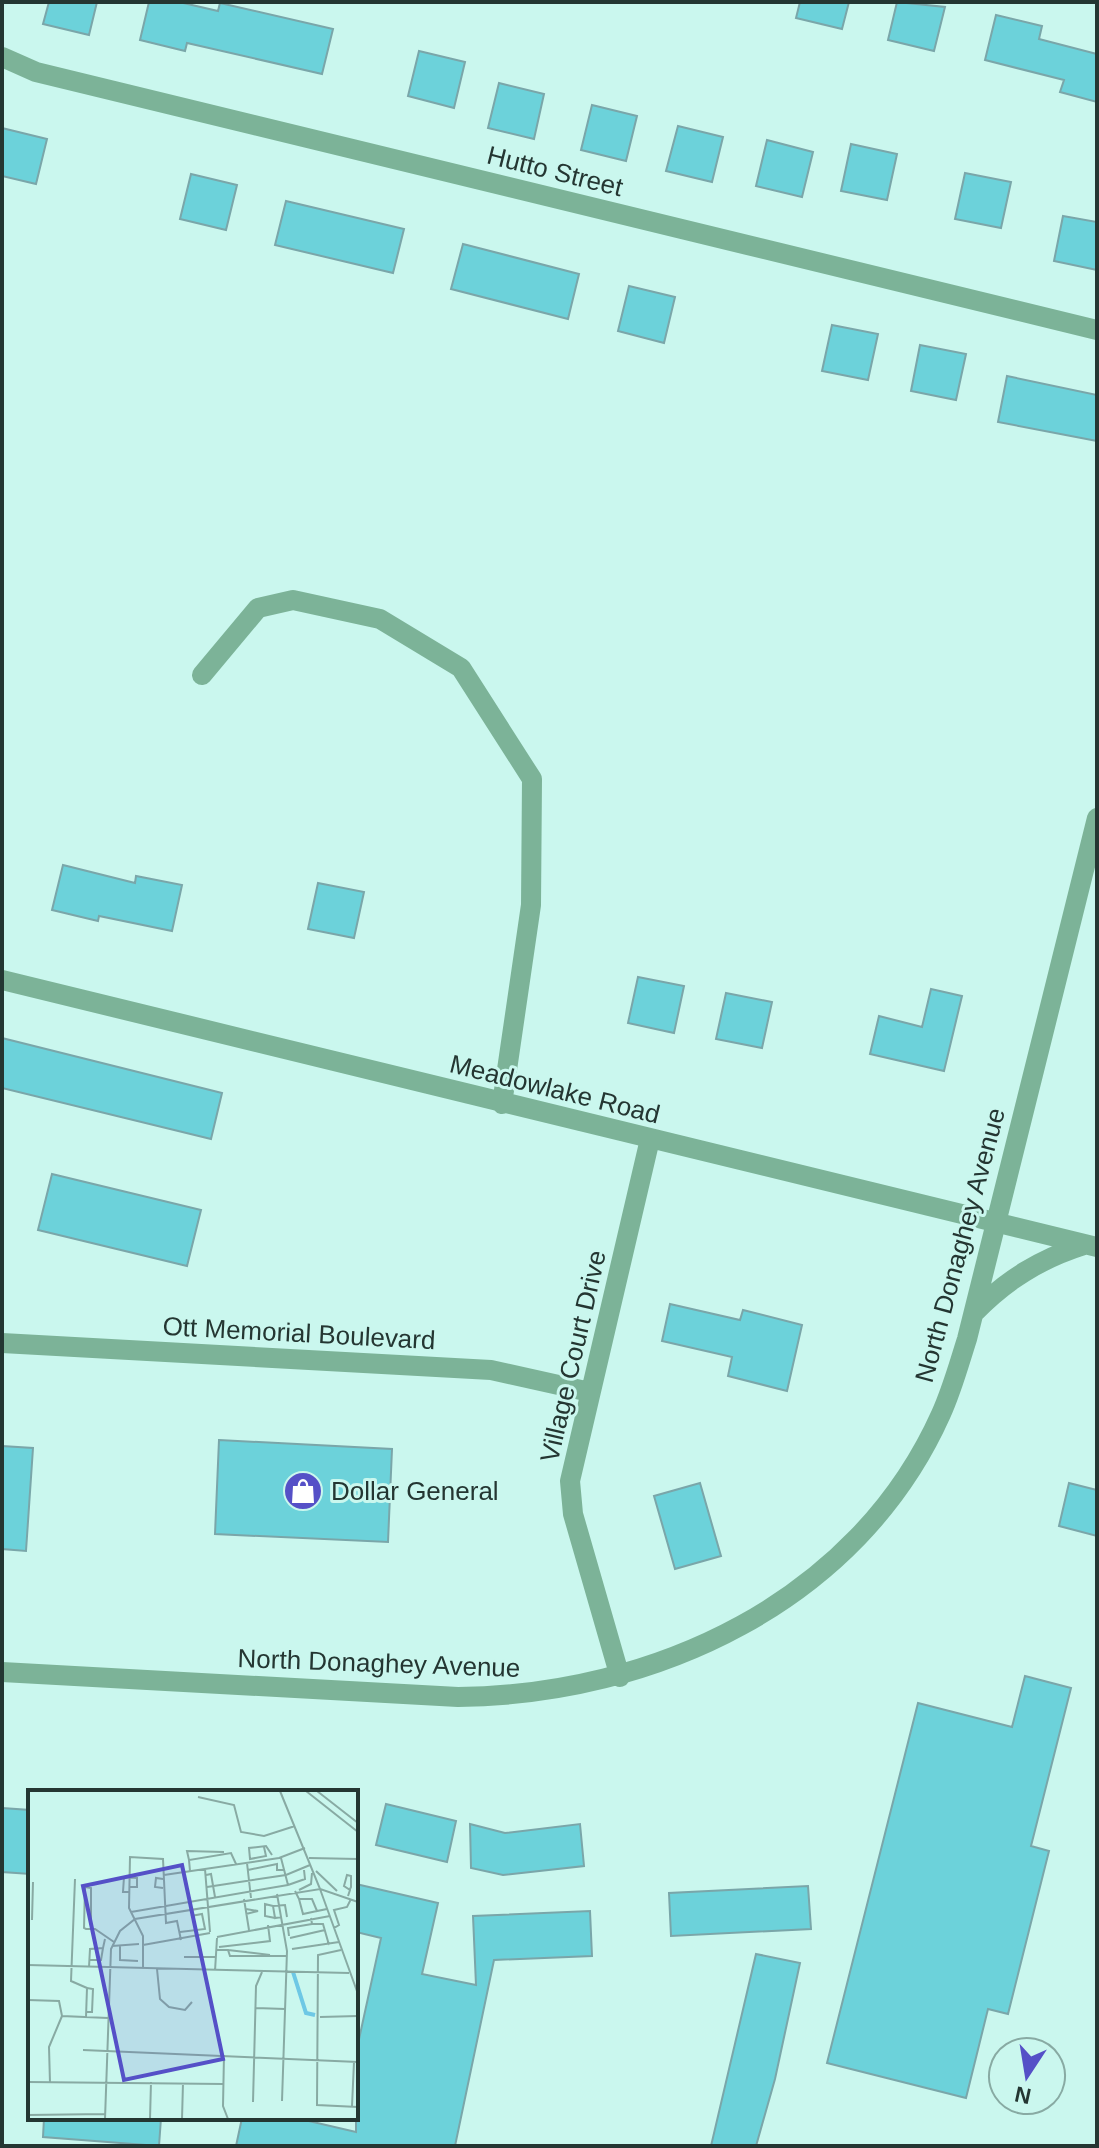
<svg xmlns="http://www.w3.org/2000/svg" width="1099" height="2148" viewBox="0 0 1099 2148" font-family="Helvetica,sans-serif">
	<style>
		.building { fill: #6cd2da; stroke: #7aa6a9; stroke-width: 2 }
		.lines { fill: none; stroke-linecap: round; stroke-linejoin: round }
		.minor { stroke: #7cb398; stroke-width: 20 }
		.labels { text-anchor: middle; stroke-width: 6; stroke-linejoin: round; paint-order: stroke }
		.street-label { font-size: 26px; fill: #243632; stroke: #caf7ee }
		.poi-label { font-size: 26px; fill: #243632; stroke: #caf7ee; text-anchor: start }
		.inset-river { fill: none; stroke: #6ec8e5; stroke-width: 4 }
		.inset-road { fill: none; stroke: #88aaa3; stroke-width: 2 }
		.view { fill: #5550c7; fill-opacity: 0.15; stroke: #5550c7; stroke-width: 4 }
		.inset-edge { fill: none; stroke: #243632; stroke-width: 4 }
	</style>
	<rect width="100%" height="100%" fill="#caf7ee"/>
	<!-- building -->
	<path class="building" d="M49,2H97L89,35L43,24Z
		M149,2H179L218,11L220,3L333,29L322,74L187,43L185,51L140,40Z
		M800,2H849L842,29L796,18Z
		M897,2L945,7L934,51L888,40Z
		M996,15L1042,26L1039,39L1097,54V102L1060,92L1064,80L985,60Z
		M419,51L465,62L454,108L408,96Z
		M499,83L544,94L534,139L488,128Z
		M592,105L637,116L626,161L581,150Z
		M678,126L723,137L712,182L666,171Z
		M2,128L47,139L36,184L2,176Z
		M767,140L813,152L802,197L756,186Z
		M851,144L897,154L887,200L841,191Z
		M965,173L1011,182L1001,228L955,219Z
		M191,174L237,185L226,230L180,219Z
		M286,201L404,229L393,273L275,245Z
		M1063,216L1097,222V270L1054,261Z
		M463,244L579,274L568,319L451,289Z
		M629,286L675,297L664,343L618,331Z
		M832,325L878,334L868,380L822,371Z
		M920,345L966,354L956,400L911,391Z
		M1007,376L1097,395V441L998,422Z
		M63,865L135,883L136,876L182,885L172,931L99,916L98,921L52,910Z
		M318,883L364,892L354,938L308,929Z
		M638,977L684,986L674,1033L628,1023Z
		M931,989L962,996L944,1071L870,1054L879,1016L922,1027Z
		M726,993L772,1002L762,1048L716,1039Z
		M2,1038L222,1093L211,1139L2,1088Z
		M52,1174L201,1210L187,1266L38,1230Z
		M670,1304L740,1320L743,1310L802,1325L787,1391L728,1376L732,1357L662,1341Z
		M219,1440L392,1449L388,1542L215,1534Z
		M2,1446L33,1448L26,1551L2,1549Z
		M700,1483L721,1556L675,1569L654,1496Z
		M1069,1483L1097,1490V1536L1059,1526Z
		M1025,1676L1071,1688L1031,1846L1049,1851L1008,2014L988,2009L966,2098L827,2063L918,1703L1012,1727Z
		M386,1804L456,1821L447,1862L376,1845Z
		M2,1808L30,1810V1874L2,1872Z
		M470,1824L505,1833L580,1824L584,1866L503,1875L471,1868Z
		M356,1884L438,1903L422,1974L476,1985L473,1916L590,1911L592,1956L494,1960L455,2146H236L242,2118H296L356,2132V2053L381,1938L356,1932Z
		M808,1886L811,1929L671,1936L669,1893Z
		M756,1954L800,1963L775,2079L756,2146H711Z
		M44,2118H161L159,2146L43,2137Z"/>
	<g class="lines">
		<!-- minor -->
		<path class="minor" d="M2,57L36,72L1097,330
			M202,675L258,608L293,600L380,619L461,668L532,779L531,905L502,1104
			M2,980L1097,1247
			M974,1313C1006,1280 1040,1259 1084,1245
			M2,1343L491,1370L590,1392
			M2,1672L458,1697C654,1695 857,1602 941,1414C952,1390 959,1364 967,1339L1097,818
			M620,1677L573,1514L570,1481L650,1139"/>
	</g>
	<!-- icons -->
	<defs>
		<g id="shop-disc" transform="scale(2)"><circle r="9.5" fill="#5550c7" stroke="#caf7ee"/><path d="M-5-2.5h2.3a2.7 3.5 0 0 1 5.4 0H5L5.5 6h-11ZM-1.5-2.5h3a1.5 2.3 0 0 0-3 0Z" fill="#fff"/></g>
	</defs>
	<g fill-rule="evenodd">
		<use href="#shop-disc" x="303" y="1491"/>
	</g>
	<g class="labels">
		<!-- street labels -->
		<g class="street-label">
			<text transform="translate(555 171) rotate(14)" y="9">Hutto Street</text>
			<text transform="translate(555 1089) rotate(14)" y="9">Meadowlake Road</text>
			<text transform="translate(960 1245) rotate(-75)" y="9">North Donaghey Avenue</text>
			<text transform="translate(299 1333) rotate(3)" y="9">Ott Memorial Boulevard</text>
			<text transform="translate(573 1356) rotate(-77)" y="9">Village Court Drive</text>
			<text transform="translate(379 1663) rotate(2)" y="9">North Donaghey Avenue</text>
		</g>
		<!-- poi labels -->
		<g class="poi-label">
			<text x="331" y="1500">Dollar General</text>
		</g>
	</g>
	<!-- overview -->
	<g transform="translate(28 1790)">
		<rect width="330" height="330" fill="#caf7ee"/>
		<path class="inset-river" d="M265,182L278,223L287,225"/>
		<path class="inset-road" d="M252,1L292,99L330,112M278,1L330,42M289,1L330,33M170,7L206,15L213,42L236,46L267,36M236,57L238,66L222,69L221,58L238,56L244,65M253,68L260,95M281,68L330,69M161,70L159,61L196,62M219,73L223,108M177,79L182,142M220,80L249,74V80H256M162,81L161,70L203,63L208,74M288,81L309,101M136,85L251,68L277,58M178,85L183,84L187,107M47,89L43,191L59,198L58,227M260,95L277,89L276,80M179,97L258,85L282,75M135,98L127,97L128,88L135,89M271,100L283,94L284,83M267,101L271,109H284L289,121L299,119M101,102H95L96,87L109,88V97H102M249,104L259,161L254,311M320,106L322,100V99L323,97V86L319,85L316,96L322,100M216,109L221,140M271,109L275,124L289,121M245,116L237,114V126L247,128M218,119L230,121L218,124M103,122L260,95M254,127L247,128L245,116L257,115L259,127M283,128L284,134H295L301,155M4,130L5,92M306,138L311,135L306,120L319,117L323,109M63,139V98L57,97L56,138L58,139H67L86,152M152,142L177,139L174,124L163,126M261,146L260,138L284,134M189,147L302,126M262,148L297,140M115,155L182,143M84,156L111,154M92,156V170L110,171M191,157L242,151L240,135M264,159L311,152M188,160H200L202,166H258M200,160L242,165M313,160L290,165L289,315L330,317M156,167H187M61,170H73L75,158M0,175L321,183M61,177L62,159L75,158L77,149M115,179V146L101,118L102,67L135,69L138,133L149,131L153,150M129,179L132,209L141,217L157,220L164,212M187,181L189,148M0,210L31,211L34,226L80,228M228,218L257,219M58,222H64L65,199L59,198M292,227L330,226M55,260L330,272M196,265L195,316L200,329M0,292L195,294M22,293L21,257L34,226M225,312L228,196L234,182M324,316L326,272M0,325L77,324M77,329L83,159L92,141L107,129L292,99L330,204M122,329L123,292M154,329L155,293"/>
		<path class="view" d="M154,75L195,269L96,290L55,96Z"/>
		<rect width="330" height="330" class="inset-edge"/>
	</g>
	<!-- border -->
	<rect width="1099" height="2148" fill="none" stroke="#243632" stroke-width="8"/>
	<!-- north arrow -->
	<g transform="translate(1027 2076) rotate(192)"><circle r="38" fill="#caf7ee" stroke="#88aaa3" stroke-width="2"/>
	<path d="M0-6L14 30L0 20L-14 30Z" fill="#5550c7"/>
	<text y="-12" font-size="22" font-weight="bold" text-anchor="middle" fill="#243632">N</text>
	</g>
</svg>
